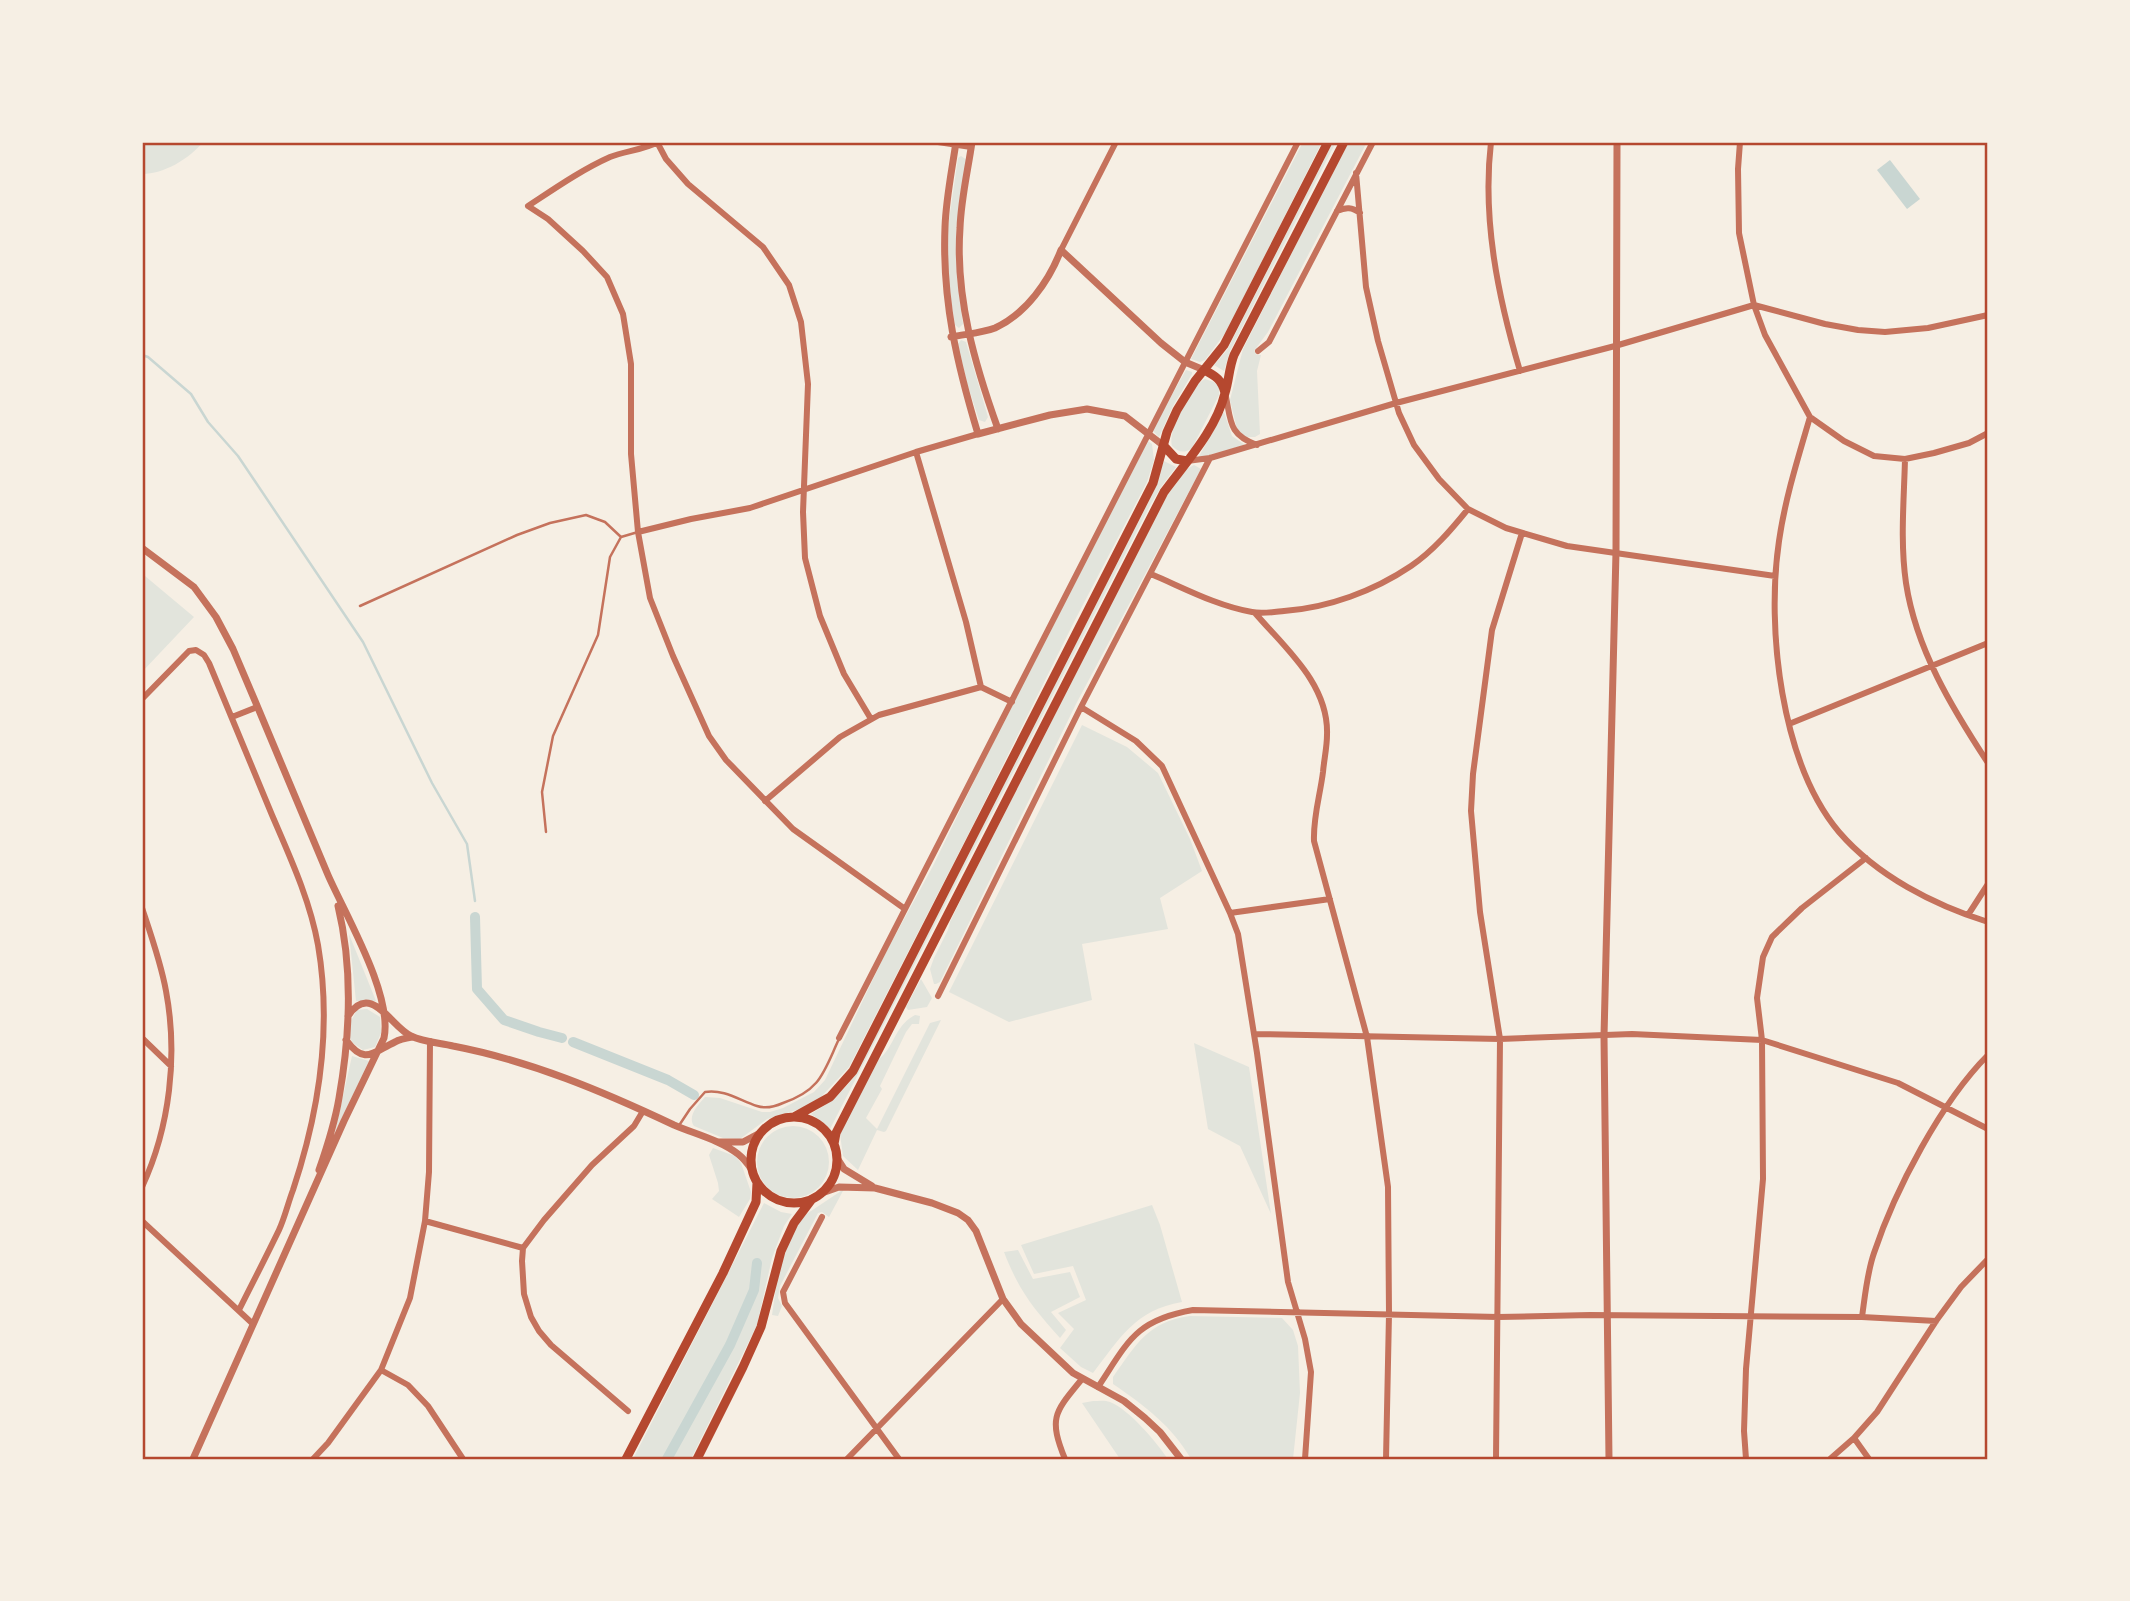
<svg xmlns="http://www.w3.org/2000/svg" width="2130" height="1601" viewBox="0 0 2130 1601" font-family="Karla,sans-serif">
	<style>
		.green { fill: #e2e4dc }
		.water { fill: #c9d6d2 }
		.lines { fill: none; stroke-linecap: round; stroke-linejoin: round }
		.stream { stroke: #c9d6d2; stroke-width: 2.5 }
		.canal { stroke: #c9d6d2; stroke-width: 10 }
		.service { stroke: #c5725c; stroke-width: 2.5 }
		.minor { stroke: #c5725c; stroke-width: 6 }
		.tertiary { stroke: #c5725c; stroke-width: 7 }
		.secondary { stroke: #b5482f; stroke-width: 9 }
		.neatline { fill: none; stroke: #b5482f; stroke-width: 2.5 }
	</style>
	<rect width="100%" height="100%" fill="#f6efe4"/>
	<!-- green -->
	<path class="green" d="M142,142H203C189,159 164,174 142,174Z
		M1303,142H1322L1226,332L1205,360L1200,362L1191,359Z
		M1333,142H1336L1230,351L1224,371L1214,365L1227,350Z
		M1348,142H1367L1268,332L1254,351L1257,355H1261L1257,371L1260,434L1255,437H1246L1237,429L1230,400L1243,349Z
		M961,156L967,160L956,228L957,278L963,324L959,328L955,325L948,280V227L958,158Z
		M961,340L966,342L988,417L985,422L979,420L967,383L958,344Z
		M1186,370L1192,372V374L1173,406L1159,437L1152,430Z
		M1205,379L1214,382L1219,387V395L1192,448C1184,454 1178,452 1172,446C1167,431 1191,386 1205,379Z
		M1224,412L1232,436L1245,445L1198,458Z
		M1148,441L1152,444L1154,460L1147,482L1075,620L971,829L849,1067L821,1097L803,1108L767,1119L740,1139L723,1138L694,1126C687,1116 698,1105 705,1097L720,1098L762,1112H770L783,1108L814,1092L825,1080L885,954L933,866L984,761Z
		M1164,461L1176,467L1161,487L1151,504L830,1129L824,1123L811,1114C830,1103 843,1092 856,1074L1148,503Z
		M1194,465L1201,469L1076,704L940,982L936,984H934L930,969L934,958L948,930L950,922L965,891L1166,497L1187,469Z
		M145,576L194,617L142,672V579Z
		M1082,725L1127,747L1158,773L1190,839L1202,871L1160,898L1168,929L1082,944L1092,1000L1009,1022L949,992Z
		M349,934L376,1001H356Z
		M921,979L932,998L927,1007L908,1010L906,1007Z
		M367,1009L380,1017L381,1033L375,1047L363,1050L353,1043L349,1036L351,1021L357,1010Z
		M915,1015L920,1016L919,1024H912L906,1032L880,1086L882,1089L866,1118L877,1129L930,1023L941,1020L886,1131L884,1132L877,1130L858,1170L843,1156L840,1134L878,1060C895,1047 894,1026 915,1015Z
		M1194,1043L1249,1067L1271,1214L1240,1146L1208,1129Z
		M352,1056L369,1061L335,1132Z
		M757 1162a36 36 0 1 1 72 0a36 36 0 1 1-72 0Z
		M713,1148L735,1156L741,1163L751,1192L750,1199L739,1217L712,1199L719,1191L718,1183L709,1155Z
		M844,1189L829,1217L822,1212L818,1213L780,1286L778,1298L782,1306L778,1316L772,1315L778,1274L792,1234L802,1217Z
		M764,1203L781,1212L792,1214L784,1226L772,1258L757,1325L691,1459H633Z
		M1152,1205L1160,1225L1182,1302C1135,1310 1120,1338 1093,1373L1081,1367L1060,1348L1074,1329L1058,1313L1086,1300L1073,1266L1034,1274L1021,1245Z
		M1018,1250L1033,1279L1070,1272L1080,1297L1051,1312L1066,1330L1060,1338C1033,1308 1019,1291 1004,1252Z
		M1190,1316L1282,1318L1293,1330L1298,1346L1300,1393L1293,1459H1191C1172,1426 1145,1406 1113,1384V1377C1136,1345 1147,1322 1190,1316Z
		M1093,1401C1098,1401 1105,1400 1110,1402C1130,1410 1156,1442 1168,1459H1120L1082,1403Z"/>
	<!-- water -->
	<path class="water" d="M1890,160L1920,199L1907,209L1877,170Z"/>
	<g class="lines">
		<!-- stream -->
		<path class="stream" d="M142,355L148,357L191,394L208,422L238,456L363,642L432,783L467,844L475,901"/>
		<!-- canal -->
		<path class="canal" d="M475,917L477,989L504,1020L539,1032L562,1038
			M573,1042L668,1080L694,1095
			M667,1459L730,1345L754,1290L757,1263"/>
		<!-- service -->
		<path class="service" d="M621,537L638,532
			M360,606L517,535L550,523L586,515L605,522L621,537L610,557L598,635L553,736L542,792L546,832
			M680,1124L690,1109L705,1092C724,1089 739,1100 757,1106C766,1109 774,1107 783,1103C820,1090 823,1074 838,1041"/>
		<!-- minor -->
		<path class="minor" d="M657,142L666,159L688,184L763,247L789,285L801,322L808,384L803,512L805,558L820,616L844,674L871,719
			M658,142C643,150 625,151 610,157C581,170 554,189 528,206L548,219L583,251L607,277L623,314L631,364V454L638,532L650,598L673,656L709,736L726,760L793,829L905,909
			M938,142L971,147
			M1491,142C1482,219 1498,297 1520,371
			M1740,142L1738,169L1739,233L1754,305L1765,335L1810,417L1844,441L1874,456L1905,459L1934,453L1969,443L1988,433
			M1356,173L1366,287L1378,341L1399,413L1414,445L1439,479L1468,509L1506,528L1567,546L1775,576
			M1337,211C1346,207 1352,207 1360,213
			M1061,250L1116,142
			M1258,351L1269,342L1373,142
			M1226,397C1231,422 1229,435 1257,445
			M1810,417C1798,458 1785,499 1779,541C1766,628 1781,763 1839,832C1877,876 1934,905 1988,922
			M916,452L966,622L981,687
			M1905,459C1904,500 1900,542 1906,583C1916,649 1952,708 1988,763
			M1187,461L1210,458L1396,403L1615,346L1754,305L1825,324L1858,330L1885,332L1928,328L1988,315
			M638,532L691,519L750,508L916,452L978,434
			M1151,574C1184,588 1217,606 1252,612C1262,614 1274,612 1284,611C1328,608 1374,591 1411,566C1433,551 1451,530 1468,509
			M1255,613C1285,648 1329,684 1327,735C1327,747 1324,760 1323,772C1320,796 1313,817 1314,841L1367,1037L1388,1187L1389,1314L1386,1459
			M142,699L189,651L196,650L204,655L209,663C230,714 251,764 272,815C290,857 310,900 318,945C332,1027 319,1112 293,1190C288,1203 285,1217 279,1230C266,1257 252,1284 239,1310
			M1081,707L1136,741L1162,766L1230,913L1238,934L1257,1053L1288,1282L1305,1339L1311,1372L1305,1459
			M232,717L257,707
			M1789,724L1988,643
			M765,801L840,737L879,715L981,687L1012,702
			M142,908C151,935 161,963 166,991C178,1055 170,1127 142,1187
			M1230,913L1330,899
			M1968,915L1988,884
			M938,996L1081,707L1210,458
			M1254,1034L1500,1039L1632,1034L1762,1040L1898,1083L1988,1129
			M142,1038L171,1066
			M839,1038L1298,142
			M822,1217L783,1292L785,1303L899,1459
			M142,1221L253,1324
			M425,1221L523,1248
			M1862,1317C1865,1296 1867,1273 1874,1253C1895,1190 1941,1102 1988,1055
			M381,1370L408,1385L428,1406L463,1459
			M1098,1387C1128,1342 1135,1320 1193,1310L1498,1317L1590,1315L1862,1317L1936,1321
			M628,1411L551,1345L539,1331L531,1317L524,1294L522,1261L523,1248L544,1220L592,1165L634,1126L643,1111
			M1854,1438L1869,1459
			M313,1459L328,1443L381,1370L410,1298L425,1221L429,1172L430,1041
			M847,1459L1003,1299
			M1065,1459C1048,1417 1055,1412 1082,1379
			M1496,1459L1500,1039L1480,912L1471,811L1473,774L1492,630L1522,533
			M1746,1459L1744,1431L1746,1369L1763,1179L1762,1040L1757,998L1763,957L1772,937L1802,908L1866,858
			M1830,1459L1854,1438L1877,1412L1936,1321L1961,1287L1988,1259"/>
		<!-- tertiary -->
		<path class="tertiary" d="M956,142C952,170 946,198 945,227C942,301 957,364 978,434L1050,415L1087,409L1125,416L1164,446
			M972,142C968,170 961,199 960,228C955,297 975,365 998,429
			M951,337C965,334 982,333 995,328C1026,314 1049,281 1061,250L1161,343L1185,362L1204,370
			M142,548L194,587L216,617L233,649C265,724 296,799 328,875C346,916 393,995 384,1038L344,1121L193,1459
			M348,1016C371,981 391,1027 411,1036C423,1042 440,1043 453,1046C531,1061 602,1091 674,1125C695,1134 720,1140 738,1154C743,1158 748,1164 752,1170
			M346,1040C365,1066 373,1052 395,1042C400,1039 406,1038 412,1037
			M719,1142H743L760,1133
			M837,1158L844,1169L872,1186
			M319,1170C327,1147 335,1122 339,1098C350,1036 353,968 338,906
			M822,1193L839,1187L875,1188L932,1203L958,1213L968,1220L976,1231L1003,1299L1021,1324L1073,1373L1124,1401L1145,1418L1160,1432L1181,1459
			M1609,1459L1604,1036L1616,552L1617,142"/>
		<!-- secondary -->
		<path class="secondary" d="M1204,370C1216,376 1222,380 1225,393
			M1164,446L1176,459L1187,461
			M794,1117L830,1097L853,1071L1153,483L1167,432L1177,410L1195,381L1224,345L1328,142
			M751 1160a43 43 0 1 1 86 0a43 43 0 1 1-86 0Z
			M834,1144L836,1133L1164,492C1186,462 1216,430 1225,393C1229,380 1229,368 1234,355L1344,142
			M626,1459L723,1273L756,1202L757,1183
			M697,1459L743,1367L761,1327L781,1251L794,1223L812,1199"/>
	</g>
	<!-- border -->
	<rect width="2130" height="1601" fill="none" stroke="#f6efe4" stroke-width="287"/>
	<rect x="144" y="144" width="1842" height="1314" class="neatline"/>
</svg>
